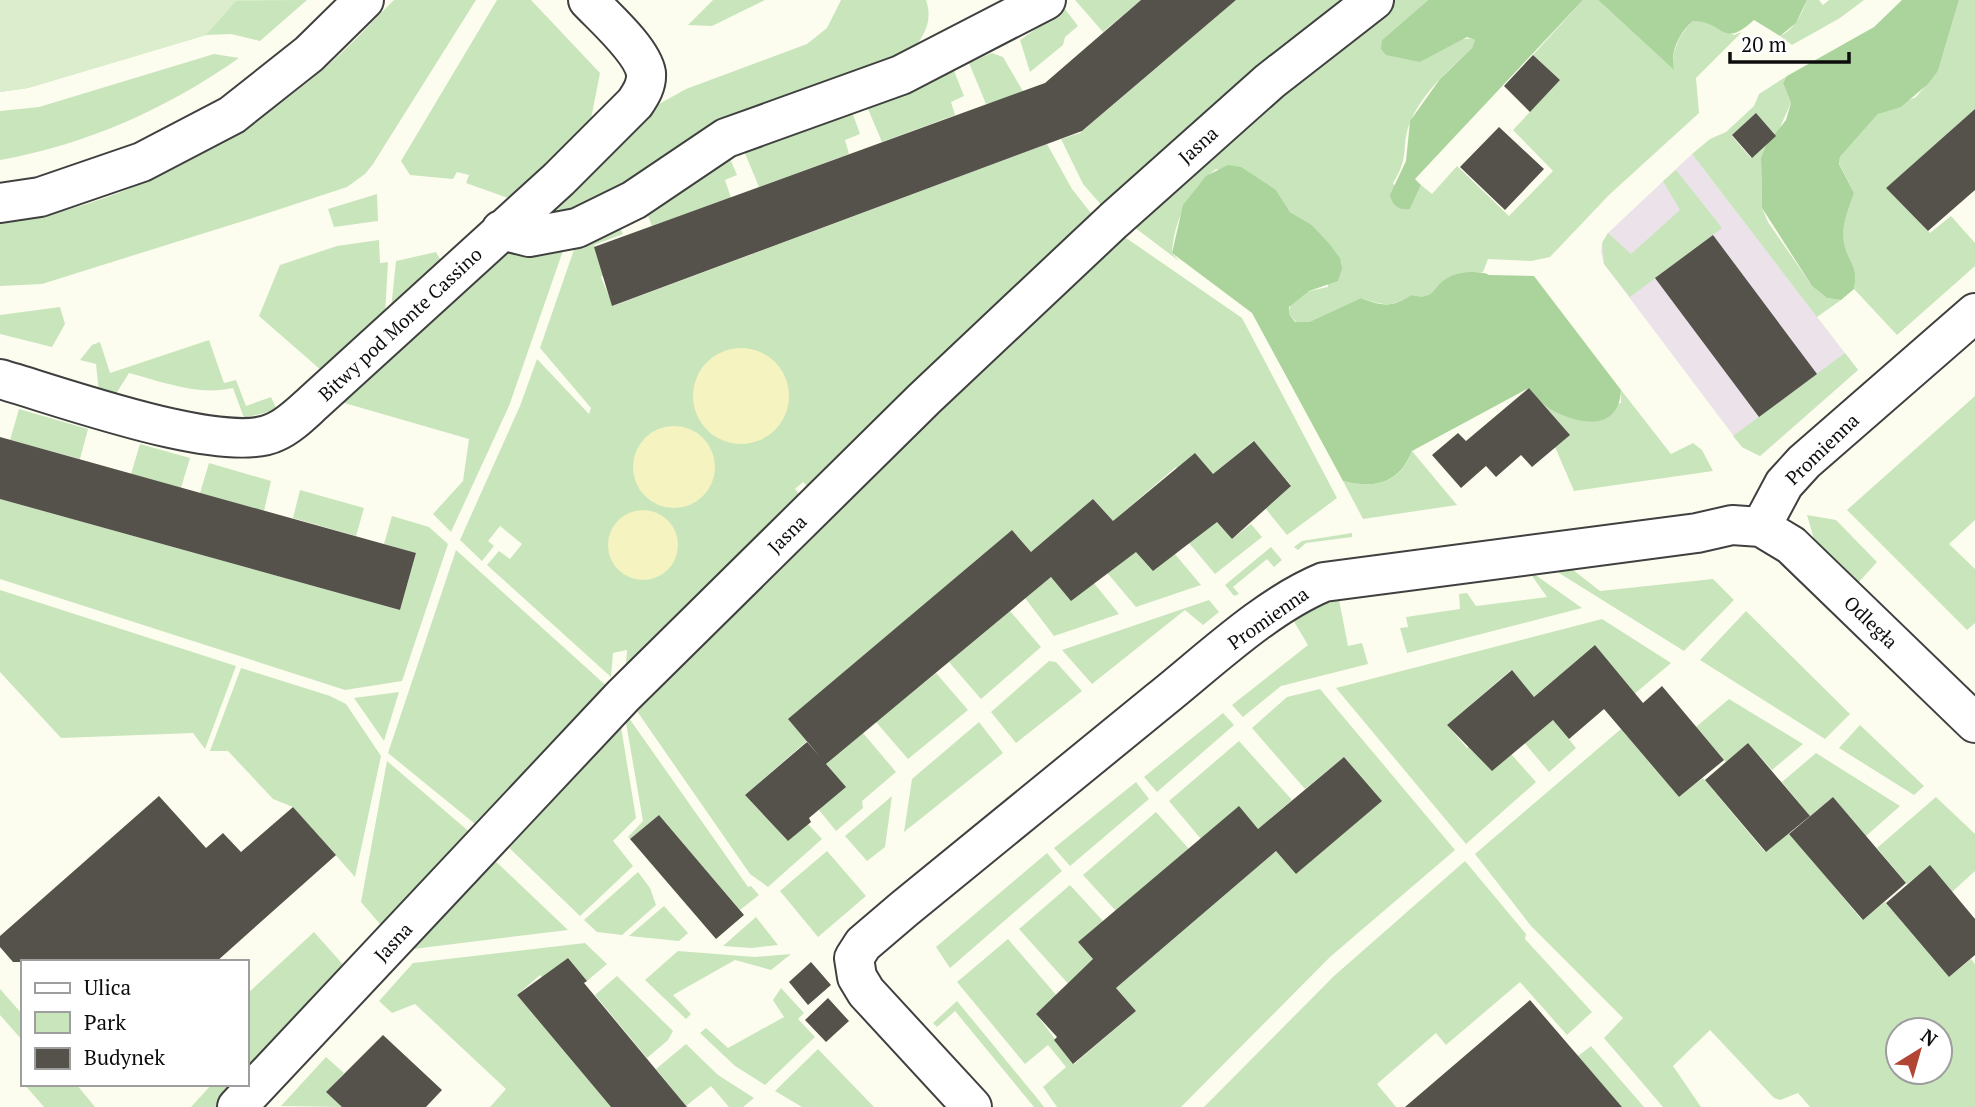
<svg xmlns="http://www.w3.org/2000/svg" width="1975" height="1107" viewBox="0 0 1975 1107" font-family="'PT Serif',serif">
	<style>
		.industrial { fill: #ebe2ea }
		.green { fill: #c9e5bc; fill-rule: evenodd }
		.forest { fill: #abd49d }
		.sand { fill: #f5f3c0 }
		.pitch { fill: #dbedcd }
		.building { fill: #55514b }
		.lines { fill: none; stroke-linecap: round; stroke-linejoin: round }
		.minor-casing { stroke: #404040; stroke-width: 42 }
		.minor { stroke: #fff; stroke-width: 38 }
		.labels { text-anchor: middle; stroke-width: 7; stroke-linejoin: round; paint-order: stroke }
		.street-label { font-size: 19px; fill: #0d0d0d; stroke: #fff }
	</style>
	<rect width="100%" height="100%" fill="#fdfdef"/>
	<!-- industrial -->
	<path class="industrial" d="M1692,154L1858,370L1760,456L1742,447L1604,264L1601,252L1602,243L1608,233Z"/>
	<!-- green -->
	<path class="green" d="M307,0L260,41L231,34L206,35L28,88L0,92V1Z
		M394,0H476L373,164L365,174L347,187L262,215L42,284L0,286V224C122,206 233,147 326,67C350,46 372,22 394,0Z
		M497,0H531L600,73L591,119L594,124L511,199L466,183L469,175L457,172L453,179L410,175L401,161Z
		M713,0H765L712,26L688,25Z
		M841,0H926C933,20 925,34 913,50L628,188L527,231L641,114L686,89L807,44L827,28Z
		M1075,0H1141L1103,32Z
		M1236,0H1347L1103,207L1083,184L1061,139L1080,133Z
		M1387,0H1428L1382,40L1420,62C1435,54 1458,33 1475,40L1472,48C1450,69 1424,91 1411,120C1400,144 1411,156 1393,183L1410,209L1421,185L1432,194L1457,166L1509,216L1553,171L1513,130L1560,80L1533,55L1583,0H1598L1673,69C1672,50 1679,34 1693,21H1704L1734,35L1742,32L1696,78L1699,113L1609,195L1550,257L1531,261L1488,259L1483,272C1473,273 1457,272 1449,277C1431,287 1437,301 1411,295C1392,308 1382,305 1361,298L1309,322H1296L1289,314C1289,294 1312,290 1328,287V242L1312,225L1290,212L1276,190L1216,169C1189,190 1174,220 1172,253L1179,261L1126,221Z
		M1807,0H1819L1823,5L1829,0H1864L1840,18L1792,45L1780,36C1794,30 1802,14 1807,0Z
		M1959,0H1975V109L1886,188L1930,233L1951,216L1975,243V266L1897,335L1854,289C1859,264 1848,264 1844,242C1841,224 1849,209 1854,193L1839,163L1840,157L1878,114L1916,97L1938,71Z
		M1065,9L1078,26L1065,37L1063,45L1030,72L1020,40Z
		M992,53L1003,57L1024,93L986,104L969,63Z
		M214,54L239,58C168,108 86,145 0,160V111L39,107Z
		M953,68L964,96L951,102L955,115L882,142L865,102Z
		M1787,76L1783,83L1791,103L1776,136L1756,114L1732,136L1751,158L1766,145L1761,158V172L1762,208L1768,222L1812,286L1827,298L1841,300L1817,317L1692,154L1710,139L1726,132L1754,106L1759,94Z
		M850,106L860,134L845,140L849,154L759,187L742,146Z
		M1047,144L1072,189L1094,217L813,492L803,482L795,489L804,500L625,678L627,650L613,653L611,677L487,565L499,551L510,559L522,544L500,526L488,541L494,546L482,561L460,540L520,406L537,359L589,414L591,408L540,348L578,238L622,220L625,226L620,228L623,234L594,245L605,274L601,277L613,306Z
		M728,154L737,175L725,180L731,198L652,226L645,208Z
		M1676,170L1722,228L1630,297L1604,264L1602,243L1608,233L1631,254L1680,210L1663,181Z
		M377,194L378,221L334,227L328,209Z
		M1116,231L1242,318L1337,498L1287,535L1265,508L1291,485L1253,441L1195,489L1176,467L1113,521L1031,552L1012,530L789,719L807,741L745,795L788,841L808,824L822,839L768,887L750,874L632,704Z
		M379,240L380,263L388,262L385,315L322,371L259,316L280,265L337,246Z
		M566,242L509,406L451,532L433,514L463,481L469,439L334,400L500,248Z
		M436,252L440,259L437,263L391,309L396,261Z
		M60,307L65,324L52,347L0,334V315Z
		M209,340L224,383L236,380L246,406L271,397L277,410L244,418L233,388C198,396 163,382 129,373L114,397L99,393L96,364L80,360L92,345L100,342L110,373Z
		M1845,353L1858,370L1760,456L1742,447L1733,436Z
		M1621,390L1671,454L1693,443L1702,450L1713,471L1574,491L1555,447L1569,434L1546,407L1567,416L1621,403Z
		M1975,396V520L1949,544L1975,569V623L1967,630L1847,510Z
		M19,409L88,429L80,459L10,440Z
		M140,444L190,458L181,488L131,474Z
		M1412,451L1457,505L1363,519L1343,481C1374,489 1400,484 1412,451Z
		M209,463L271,481L264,511L200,493Z
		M300,490L364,508L356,536L293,518Z
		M0,499L400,610L416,554L384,544L392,516L429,527L448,544L402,681L345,690L0,579Z
		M1211,515L1232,539L1251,524L1262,537L1215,574L1184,537Z
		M1807,515L1836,520L1877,562L1858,583L1814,539Z
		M1352,533V537L1306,543L1298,550L1294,547L1302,541Z
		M1132,547L1174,553L1201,585L1136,607L1104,569Z
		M1271,547L1282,560L1274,567L1267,559L1233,587L1239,594L1234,596L1225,585Z
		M456,550L611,690L480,828L388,753Z
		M1568,566L1600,591L1713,579L1734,600L1684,651L1551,568Z
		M1527,569L1582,608L1407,653L1400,628L1408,627L1406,617L1460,609L1459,594L1467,593L1476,606L1547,597Z
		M1051,577L1071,600L1093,582L1119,614L1054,636L1025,598Z
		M0,590L236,666L205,749L193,733L61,738L0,672Z
		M1209,600L1219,612L1203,625L1185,610L1092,684L1062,650Z
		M1339,600L1348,646L1362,643L1368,664L1281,686L1243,717L1232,705L1308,645L1293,620L1312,608Z
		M1010,611L1041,647L981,699L949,662Z
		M1746,611L1850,714L1825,739L1700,660Z
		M1602,619L1671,663L1632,696L1595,645L1534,697L1511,670L1447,725L1467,748L1470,746L1511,754L1536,782L1466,844L1336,688Z
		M1049,661L1056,662L1082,691L1016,743L991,712Z
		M241,668L330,696L346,704L381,756L355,877L293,807L273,799L228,751H210Z
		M936,673L968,710L908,759L876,722Z
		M1320,689L1455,850L1330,957L1181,1107H1057L1043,1087L1066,1067L1048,1045L1025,1064L957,982L1008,939L1057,996L1036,1014L1074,1064L1136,1011L1116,988L1276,851L1296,874L1381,801L1344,757L1305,789L1252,728L1287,697Z
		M399,692L384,741L354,698Z
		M1729,699L1803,744L1772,770L1748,743L1726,762L1696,727Z
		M624,711L748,887L751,886L759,895L740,910L659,815L630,839L628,837L643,821Z
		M1223,713L1234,725L1157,792L1144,777Z
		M619,715L636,818L613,841L633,866L580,916L502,841Z
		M1550,716L1576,748L1549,772L1522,740Z
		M979,722L1003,753L904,832L912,779Z
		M1860,725L1924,786L1914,795L1839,748Z
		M1621,729L1679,797L1703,778L1765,852L1789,833L1862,920L1885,902L1949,977L1971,959L1975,964V1107H1810L1798,1093L1780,1100L1774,1098L1710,1030L1673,1066L1701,1107H1663L1604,1038L1623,1018L1531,926L1475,854ZM1898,1030H1940V1072H1898Z
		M863,733L896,772L862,801L863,808L836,831L819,810L826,764Z
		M1239,741L1292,800L1258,829L1239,807L1201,839L1169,801Z
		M1816,753L1900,806L1866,836L1833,797L1810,816L1782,782Z
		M387,761L473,835L386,931L361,902Z
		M1136,782L1149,799L1070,866L1054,848Z
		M892,796L885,847L867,861L845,836Z
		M1936,797L1975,834V871L1952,892L1930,866L1907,884L1877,848Z
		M1156,812L1189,849L1116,911L1083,875Z
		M827,851L866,896L818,937L780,891Z
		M1047,853L1062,871L950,968L936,947Z
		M489,855L568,930L397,951Z
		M1465,861L1526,934L1525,939L1592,1012L1567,1035L1520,982L1446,1045L1436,1033L1377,1084L1396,1107H1204L1334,976Z
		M638,872L650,888L656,905L622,935L597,932L584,920Z
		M1070,885L1103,921L1078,942L1098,965L1072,988L1019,929Z
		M664,906L688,933L679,941L629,936Z
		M756,917L778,945L752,948L723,946Z
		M314,932L347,969L247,1076V994Z
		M585,943L607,964L587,981L568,958L543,978L540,975L517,995L611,1107H490L506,1089L415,1004L392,1013L379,1001L413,963Z
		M678,951L755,957L791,954L771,970L735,960L673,995L691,1014L686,1019L645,980Z
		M617,976L673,1031L668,1040L647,1058L595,995Z
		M781,988L804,1013L798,1019L815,1037L765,1085L735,1066L700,1033L706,1028L728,1048L784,1017L773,1000Z
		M0,989L23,1015V1041L0,1015Z
		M957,1001L1037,1098L1044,1107H1034L955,1011L937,1027L933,1023Z
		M686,1044L718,1075L754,1098L743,1107H729L711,1086L686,1106L656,1069Z
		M1591,1046L1644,1107H1622L1578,1056Z
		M818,1049L874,1107H802L775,1091Z
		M326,1057L344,1073L327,1092L342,1107L281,1106Z
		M24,1084H76L95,1107H44Z
		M212,1084H239L217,1107H191Z"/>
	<!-- forest -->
	<path class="forest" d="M1428,0H1583L1415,179L1421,185L1410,209C1399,210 1393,207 1390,195L1406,161L1410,121L1440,79L1472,48L1475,40L1467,37L1420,62L1386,55L1381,49L1382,40Z
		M1598,0H1807L1796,23L1780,36L1754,20C1721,50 1725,21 1693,21C1679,33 1670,51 1674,70Z
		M1902,0H1959L1938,71L1928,84L1901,107L1878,114L1840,157L1839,164L1854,193C1849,209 1841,224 1844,242C1848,264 1859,264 1854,289L1841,300L1827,298L1812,286L1762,208L1761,158L1766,145L1786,120L1791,103L1783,83L1787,76L1874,27Z
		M1228,165L1241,167L1276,190L1290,212L1312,225L1328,242L1340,258L1342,269L1338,281L1309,291L1289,307V314L1295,322H1309L1361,298C1382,306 1392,308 1411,295C1437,301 1431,286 1449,277C1458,272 1480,270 1489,275L1534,276L1621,390C1619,434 1576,424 1548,408C1541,403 1535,394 1529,388L1412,451C1399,484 1374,489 1343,481L1252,313L1172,253L1183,205L1206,176Z"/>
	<!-- sand -->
	<path class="sand" d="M693 396a48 48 0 1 1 96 0a48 48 0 1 1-96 0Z
		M633 467a41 41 0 1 1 82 0a41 41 0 1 1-82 0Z
		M608 545a35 35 0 1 1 70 0a35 35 0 1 1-70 0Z"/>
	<!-- pitch -->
	<path class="pitch" d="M0,0H237L206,35L28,88L0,92Z"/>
	<!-- building -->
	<path class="building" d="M1141,0H1236L1082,131L612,306L594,247L1045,83Z
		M1533,55L1560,80L1530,112L1504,86Z
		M1975,109V190L1928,231L1886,188Z
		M1756,113L1776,136L1752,158L1732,135Z
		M1499,127L1544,169L1505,210L1460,167Z
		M1713,235L1817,374L1759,417L1655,278Z
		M1529,388L1570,435L1532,467L1521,455L1496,477L1486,466L1461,488L1432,455L1458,433L1466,441Z
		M0,437L416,553L400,610L0,499Z
		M1254,441L1291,486L1232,539L1217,522L1153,571L1136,552L1071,601L1051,577L826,764L846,787L809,818L811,822L788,841L745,795L807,742L821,758L788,719L1012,530L1031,552L1093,499L1113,521L1195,453L1213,474Z
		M1595,645L1643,703L1662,686L1724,760L1679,797L1604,709L1569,739L1553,720L1492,771L1447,725L1512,670L1534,697Z
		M1748,743L1810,816L1766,852L1705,780Z
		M1344,757L1382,801L1296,874L1276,851L1116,988L1136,1011L1073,1064L1054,1040L1057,1037L1036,1014L1093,959L1078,942L1239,806L1258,829Z
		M159,796L206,848L223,833L241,852L293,807L336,855L216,962H13L0,947V936Z
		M1833,797L1906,883L1863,920L1789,834Z
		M659,815L744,915L716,939L630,839Z
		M1930,865L1975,919V955L1949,977L1886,903Z
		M568,958L587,981L584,983L687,1107H611L517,995Z
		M811,962L831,985L808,1005L789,982Z
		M828,998L849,1021L826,1042L805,1020Z
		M1530,1000L1622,1107H1405Z
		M383,1035L442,1090L426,1107H342L326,1092Z"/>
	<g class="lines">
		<!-- minor casing -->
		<g class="minor-casing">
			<path id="minor" d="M0,203L40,197L142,162L232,115L309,54L364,0
				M501,230L529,237L577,228L634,200L726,138L901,75L1046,0
				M0,379C57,395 226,457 275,432C289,426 302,413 313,403L559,179L635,103C641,94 647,85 646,73C642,50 604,17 588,0
				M1761,527L1791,545L1975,723
				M237,1107L623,696L924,399L1113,221L1270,81L1374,0
				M972,1107L866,992L857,977L854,958L863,944L904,909C989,839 1075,770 1160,700C1210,660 1266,606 1324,582L1697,533L1732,525L1761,527L1784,484L1804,462L1975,313"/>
		</g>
		<!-- minor -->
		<use href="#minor" class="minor"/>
	</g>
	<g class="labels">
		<!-- street labels -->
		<g class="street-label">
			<text transform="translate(1198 145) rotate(-42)" y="7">Jasna</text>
			<text transform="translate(400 324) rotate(-43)" y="7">Bitwy pod Monte Cassino</text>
			<text transform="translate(1822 449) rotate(-44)" y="7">Promienna</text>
			<text transform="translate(787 534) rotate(-45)" y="7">Jasna</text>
			<text transform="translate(1268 618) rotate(-35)" y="7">Promienna</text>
			<text transform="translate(1871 622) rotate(44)" y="7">Odległa</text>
			<text transform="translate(393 942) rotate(-47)" y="7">Jasna</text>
		</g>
	</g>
	<!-- legend -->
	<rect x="21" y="960" width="228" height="126" fill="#ffffff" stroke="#9e9e9e" stroke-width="2"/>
	<rect x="35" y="983" width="35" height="10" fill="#ffffff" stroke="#9e9e9e" stroke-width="2"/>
	<text x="84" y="995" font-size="21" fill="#0d0d0d">Ulica</text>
	<rect x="35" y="1012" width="35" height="21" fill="#c9e5bc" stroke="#9e9e9e" stroke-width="2"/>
	<text x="84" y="1030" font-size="21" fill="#0d0d0d">Park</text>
	<rect x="35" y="1048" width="35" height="21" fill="#55514b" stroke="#9e9e9e" stroke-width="2"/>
	<text x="84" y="1065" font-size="21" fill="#0d0d0d">Budynek</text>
	<!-- north arrow -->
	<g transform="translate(1919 1051) rotate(37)"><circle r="33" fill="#ffffff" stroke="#9e9e9e" stroke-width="2"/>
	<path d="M0-5L12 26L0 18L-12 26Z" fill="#b04633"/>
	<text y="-10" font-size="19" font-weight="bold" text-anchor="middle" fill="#0d0d0d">N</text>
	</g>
	<!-- scale -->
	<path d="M1730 52v10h119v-10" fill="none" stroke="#0d0d0d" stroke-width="3.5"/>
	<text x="1741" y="52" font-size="21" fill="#0d0d0d" stroke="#ffffff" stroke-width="5" paint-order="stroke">20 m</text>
</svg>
